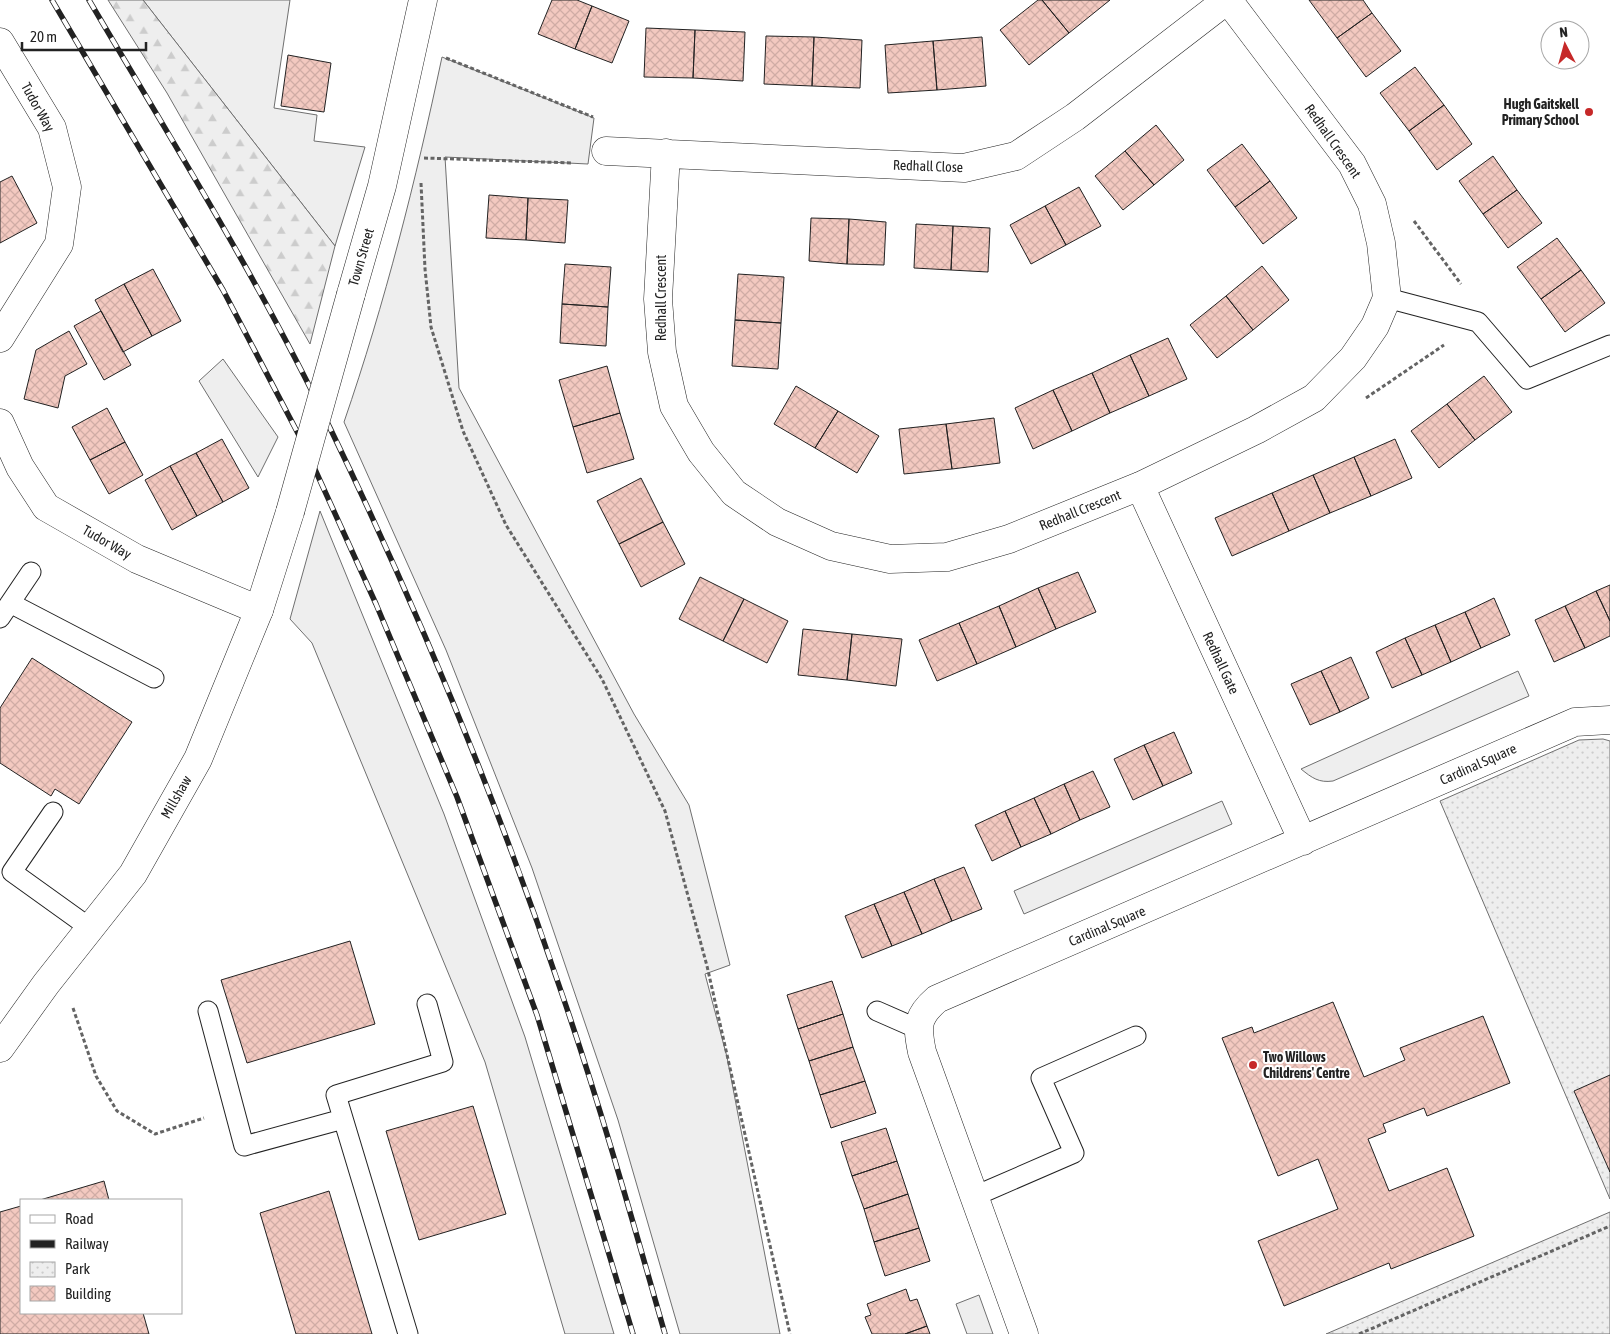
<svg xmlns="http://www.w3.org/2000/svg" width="1610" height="1334" viewBox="0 0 1610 1334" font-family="'Asap Condensed',sans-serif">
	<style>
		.green { fill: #eee; stroke: #6f6f6f }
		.forest { fill: url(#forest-firs); stroke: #6f6f6f }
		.park { fill: url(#park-dots); stroke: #6f6f6f }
		.building { fill: url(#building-cross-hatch); stroke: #222 }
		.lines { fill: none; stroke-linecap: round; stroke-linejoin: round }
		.lane-casing { stroke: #222; stroke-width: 21 }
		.street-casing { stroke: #222; stroke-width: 29 }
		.secondary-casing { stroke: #222; stroke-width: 29 }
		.path { stroke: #646464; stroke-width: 3; stroke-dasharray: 4 2.5; stroke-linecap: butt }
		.lane { stroke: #fff; stroke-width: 19 }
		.street { stroke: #fff; stroke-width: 28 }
		.secondary { stroke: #fff; stroke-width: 28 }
		.rail-casing { stroke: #222; stroke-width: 5.5 }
		.rail { stroke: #fff; stroke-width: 4; stroke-dasharray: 11; stroke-linecap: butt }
		.secondary-bridge-casing { stroke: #222; stroke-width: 29; stroke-linecap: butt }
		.secondary-bridge { stroke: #fff; stroke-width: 28 }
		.poi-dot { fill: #c62828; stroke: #fff; stroke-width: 2 }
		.labels { text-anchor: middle; stroke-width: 4; stroke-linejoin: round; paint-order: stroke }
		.poi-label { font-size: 14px; font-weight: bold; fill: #222; stroke: #fff; text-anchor: end }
		.street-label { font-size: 14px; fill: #222; stroke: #fff }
	</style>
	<defs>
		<pattern id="forest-firs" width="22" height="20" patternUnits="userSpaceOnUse" patternTransform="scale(1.25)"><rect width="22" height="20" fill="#eee"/><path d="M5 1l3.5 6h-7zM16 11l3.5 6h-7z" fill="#ccc"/></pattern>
		<pattern id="park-dots" width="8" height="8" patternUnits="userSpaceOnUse" patternTransform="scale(1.25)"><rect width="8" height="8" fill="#eee"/><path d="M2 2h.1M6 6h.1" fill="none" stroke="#ccc" stroke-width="1.8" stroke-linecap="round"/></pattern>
		<pattern id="building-cross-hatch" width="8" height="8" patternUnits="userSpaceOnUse" patternTransform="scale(1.25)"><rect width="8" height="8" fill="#f3c9c0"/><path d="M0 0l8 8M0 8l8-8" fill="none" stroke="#d0aca5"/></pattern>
	</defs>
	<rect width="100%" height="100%" fill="#fff"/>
	<!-- green -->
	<path class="green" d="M143,0H290L274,108L317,115L314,141L365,147L335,246Z
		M442,57L594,118L588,164L445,157L459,388L634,714L689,805L730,965L705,974L727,1057L780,1334H680L618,1120L532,868L446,650L344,422C385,303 416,180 442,57Z
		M223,359L278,437L258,477L199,381Z
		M320,511L444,814L525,1037L614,1334H565L485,1062L312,643L290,619Z
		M1518,671L1529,696L1333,781C1319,783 1312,778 1301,769Z
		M1222,801L1232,824L1024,914L1014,891Z
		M979,1295L993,1334H967L956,1304Z"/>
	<!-- forest -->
	<path class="forest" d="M108,0H143L335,246L310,344L167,93Z"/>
	<!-- park -->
	<path class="park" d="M1603,739L1610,741V1199L1440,801L1579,740Z
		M1610,1212V1334H1326Z"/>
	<!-- building -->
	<path class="building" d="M552,0H577L592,6L575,49L538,34Z
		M1038,0H1042L1069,33L1029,65L1000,30Z
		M1042,0H1110L1069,33Z
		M1309,0H1363L1372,13L1337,38Z
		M592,6L629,21L612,63L575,49Z
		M1372,13L1401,51L1366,77L1337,38Z
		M646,28L695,30L693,78L644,77Z
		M695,30L745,32L743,81L693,78Z
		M766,36L814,37L812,86L764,84Z
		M814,37L862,40L860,88L812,86Z
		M982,37L986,86L937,90L933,41Z
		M933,41L937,90L888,93L885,45Z
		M288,55L331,63L324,112L281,106Z
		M1415,67L1444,105L1409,131L1380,93Z
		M1444,105L1472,144L1437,170L1409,131Z
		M1156,125L1184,160L1154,185L1125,151Z
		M1242,144L1270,181L1235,207L1207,170Z
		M1125,151L1154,185L1123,210L1095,176Z
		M1493,156L1517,190L1483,214L1459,181Z
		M12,176L37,223L0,243V182Z
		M1270,181L1297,218L1263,244L1235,207Z
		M1079,187L1101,226L1066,245L1045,206Z
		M1517,190L1542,223L1508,248L1483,214Z
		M489,195L528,198L526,240L486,238Z
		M528,198L568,200L565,243L526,240Z
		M1045,206L1066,245L1031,264L1010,225Z
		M811,218L849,219L847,264L809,261Z
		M849,219L886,222L884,265L847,264Z
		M916,224L953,226L951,270L914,268Z
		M953,226L990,228L988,272L951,270Z
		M1557,238L1581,270L1541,299L1517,267Z
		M565,264L611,267L608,307L562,304Z
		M1262,266L1289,300L1253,330L1226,296Z
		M153,269L181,321L152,336L124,284Z
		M1581,270L1605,303L1565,332L1541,299Z
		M738,274L784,277L781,323L735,320Z
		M124,284L152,336L123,352L95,300Z
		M1226,296L1253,330L1217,358L1190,325Z
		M562,304L608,307L606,346L560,343Z
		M101,311L131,365L104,380L74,326Z
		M735,320L781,323L778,369L732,366Z
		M69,331L87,364L65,376L58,408L24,399L36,350Z
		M1168,338L1187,379L1149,396L1130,355Z
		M1130,355L1149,396L1110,413L1092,373Z
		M607,366L620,413L573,427L559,380Z
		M1092,373L1110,413L1072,431L1053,390Z
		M1484,376L1512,412L1475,440L1447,404Z
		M796,386L838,411L815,448L774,424Z
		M1053,390L1072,431L1033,449L1015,408Z
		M1447,404L1475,440L1439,468L1411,431Z
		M107,408L125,442L90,460L72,427Z
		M838,411L879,436L857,473L815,448Z
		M620,413L634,459L587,473L573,427Z
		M994,418L1000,463L952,469L946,424Z
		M946,424L952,469L904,474L899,429Z
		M222,439L249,488L223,502L196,453Z
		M1395,439L1412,478L1371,496L1354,457Z
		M125,442L143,475L109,494L90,460Z
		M196,453L223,502L197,516L170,466Z
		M1354,457L1371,496L1330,513L1313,475Z
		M170,466L197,516L172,530L145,480Z
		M1313,475L1330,513L1289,531L1272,493Z
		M641,478L663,522L619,544L597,501Z
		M1272,493L1289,531L1232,556L1215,518Z
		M663,522L685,564L641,587L619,544Z
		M1078,572L1096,612L1056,629L1038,588Z
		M700,577L744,599L723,641L679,619Z
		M1610,585V621L1596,591Z
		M1038,588L1056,629L1016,647L999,606Z
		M1596,591L1610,621V636L1585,648L1565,606Z
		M1494,598L1510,635L1481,648L1465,612Z
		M744,599L788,621L767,663L723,641Z
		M999,606L1016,647L977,664L959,623Z
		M1565,606L1585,648L1554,662L1535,620Z
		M1465,612L1481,648L1451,662L1435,625Z
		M959,623L977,664L937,681L919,640Z
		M1435,625L1451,662L1422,675L1405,638Z
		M803,629L852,634L847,680L798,675Z
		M852,634L902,639L896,686L847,680Z
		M1405,638L1422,675L1392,688L1376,652Z
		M1351,657L1369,698L1340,712L1321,671Z
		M32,658L132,722L79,804L55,789L51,796L0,763V708Z
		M1321,671L1340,712L1310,725L1291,684Z
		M1174,732L1192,773L1163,786L1144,745Z
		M1144,745L1163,786L1133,800L1114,759Z
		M1093,771L1110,807L1080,820L1064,784Z
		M1064,784L1080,820L1051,834L1034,798Z
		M1034,798L1051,834L1021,847L1005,811Z
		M1005,811L1021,847L992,861L975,825Z
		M964,867L982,909L952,921L934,879Z
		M934,879L952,921L922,934L904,892Z
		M904,892L922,934L892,946L874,904Z
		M874,904L892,946L862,958L845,916Z
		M350,941L375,1024L247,1063L221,980Z
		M832,981L843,1014L798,1029L787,995Z
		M1333,1002L1364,1077L1405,1060L1400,1048L1483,1016L1510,1083L1427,1116L1424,1108L1383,1124L1386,1132L1368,1139L1389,1191L1447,1168L1474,1236L1391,1269L1389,1263L1284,1306L1258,1241L1338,1209L1318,1159L1278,1176L1222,1038L1252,1027L1254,1033Z
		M843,1014L853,1047L809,1061L798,1029Z
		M853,1047L865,1081L820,1095L809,1061Z
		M1610,1075V1172L1574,1091Z
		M865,1081L876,1113L831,1128L820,1095Z
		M473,1106L506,1214L419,1240L386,1131Z
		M886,1128L897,1161L852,1176L841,1142Z
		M897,1161L908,1194L864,1209L852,1176Z
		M104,1181L109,1200H40Z
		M329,1191L372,1334H296L260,1213Z
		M908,1194L919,1228L874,1242L864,1209Z
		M21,1206V1313H143L149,1334H0V1212Z
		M919,1228L930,1261L885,1276L874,1242Z
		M906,1289L910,1301L917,1299L927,1326L905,1334H872L865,1317L871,1315L867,1304Z
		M927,1326L930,1334H905Z"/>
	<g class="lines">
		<!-- lane casing -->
		<g class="lane-casing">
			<path id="lane" d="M1387,298L1478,322L1527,379L1610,345
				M10,603L154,678
				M0,618L31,572
				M53,812L12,872L90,928
				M208,1011L244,1146L343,1119
				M877,1011L918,1029
				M975,1196L1074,1153L1041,1078L1136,1036
				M408,1334L336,1095L443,1062L427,1004"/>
		</g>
		<!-- street casing -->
		<g class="street-casing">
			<path id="street" d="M0,42L52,128L67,187L59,244L0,338
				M606,151L964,168L1016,156L1075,117L1227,0
				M666,153L658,299L662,352L674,406L701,452L734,493L777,522L831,546L890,559L947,557L1009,539L1140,486L1256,430L1314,398L1353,358L1375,326L1387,298L1381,243L1372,204L1352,164L1228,0
				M0,423L20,467L46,507L137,559L259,610
				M1140,486L1303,841
				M1024,1334L922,1052C917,1027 916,1017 937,999L1575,722L1610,720"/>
		</g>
		<!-- secondary casing -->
		<g class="secondary-casing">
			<path id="secondary" d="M351,294L382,186L423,0
				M0,1048L46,984L133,874L198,759L259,610L290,512"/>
		</g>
		<!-- path -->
		<path class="path" d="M446,58L593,117
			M424,158L573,163
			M421,183L425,269L431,327L463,431L506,525L602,679L665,811L707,966L790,1334
			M1414,221L1461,284
			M1366,398L1444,345
			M73,1008L96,1076L117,1111L155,1134L204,1118
			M1359,1334L1610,1226"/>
		<!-- lane -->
		<use href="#lane" class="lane"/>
		<!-- street -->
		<use href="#street" class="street"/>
		<!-- secondary -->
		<use href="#secondary" class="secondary"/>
		<!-- rail casing -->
		<g class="rail-casing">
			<path id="rail" d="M52,0L223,290L303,443L376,604L457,797L537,1015L633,1334
				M89,0C172,141 259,280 330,428C419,612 498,803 563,997C601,1108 633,1222 665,1334"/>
		</g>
		<!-- rail -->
		<use href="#rail" class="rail"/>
		<!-- secondary-bridge casing -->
		<g class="secondary-bridge-casing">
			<path id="secondary-bridge" d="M290,512L351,294"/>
		</g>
		<!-- secondary-bridge -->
		<use href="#secondary-bridge" class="secondary-bridge"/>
	</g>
	<!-- markers -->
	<g class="poi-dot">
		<circle cx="1589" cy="112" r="5"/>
		<circle cx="1253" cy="1065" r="5"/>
	</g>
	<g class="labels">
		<!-- poi labels -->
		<g class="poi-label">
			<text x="1579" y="109">Hugh Gaitskell<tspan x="1579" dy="16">Primary School</tspan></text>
			<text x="1263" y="1062" text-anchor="start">Two Willows<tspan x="1263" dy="16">Childrens' Centre</tspan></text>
		</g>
		<!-- street labels -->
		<g class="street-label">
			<text transform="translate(38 107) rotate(61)" y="5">Tudor Way</text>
			<text transform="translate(1333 141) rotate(55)" y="5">Redhall Crescent</text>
			<text transform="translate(928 166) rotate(2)" y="5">Redhall Close</text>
			<text transform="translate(361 257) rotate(-74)" y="5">Town Street</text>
			<text transform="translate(661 298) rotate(-90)" y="5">Redhall Crescent</text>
			<text transform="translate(1080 510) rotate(-22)" y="5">Redhall Crescent</text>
			<text transform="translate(107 542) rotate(30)" y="5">Tudor Way</text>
			<text transform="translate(1221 663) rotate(65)" y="5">Redhall Gate</text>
			<text transform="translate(1478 764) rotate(-24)" y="5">Cardinal Square</text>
			<text transform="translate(176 797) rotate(-60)" y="5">Millshaw</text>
			<text transform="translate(1107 926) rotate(-23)" y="5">Cardinal Square</text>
		</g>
	</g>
	<!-- legend -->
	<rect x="20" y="1199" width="162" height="115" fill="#ffffff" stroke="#a7a7a7"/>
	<rect x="30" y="1215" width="25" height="8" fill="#ffffff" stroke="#a7a7a7"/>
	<text x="65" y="1224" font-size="15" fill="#222222">Road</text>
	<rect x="30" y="1240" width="25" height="8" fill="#222222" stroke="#a7a7a7"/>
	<text x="65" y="1249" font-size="15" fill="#222222">Railway</text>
	<rect x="30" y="1262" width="25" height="15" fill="url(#park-dots)" stroke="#a7a7a7"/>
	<text x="65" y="1274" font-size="15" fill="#222222">Park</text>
	<rect x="30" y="1286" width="25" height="15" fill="url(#building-cross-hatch)" stroke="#a7a7a7"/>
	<text x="65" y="1299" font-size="15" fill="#222222">Building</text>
	<!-- north arrow -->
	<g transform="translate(1565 45) rotate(354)"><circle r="24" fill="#ffffff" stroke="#a7a7a7"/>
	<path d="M0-4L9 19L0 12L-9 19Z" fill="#c62828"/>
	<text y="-8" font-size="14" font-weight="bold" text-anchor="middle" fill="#222222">N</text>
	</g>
	<!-- scale -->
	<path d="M22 42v8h124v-8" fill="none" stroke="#222222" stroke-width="2.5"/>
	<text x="30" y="42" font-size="15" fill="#222222" stroke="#ffffff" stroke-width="4" paint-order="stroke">20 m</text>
</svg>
